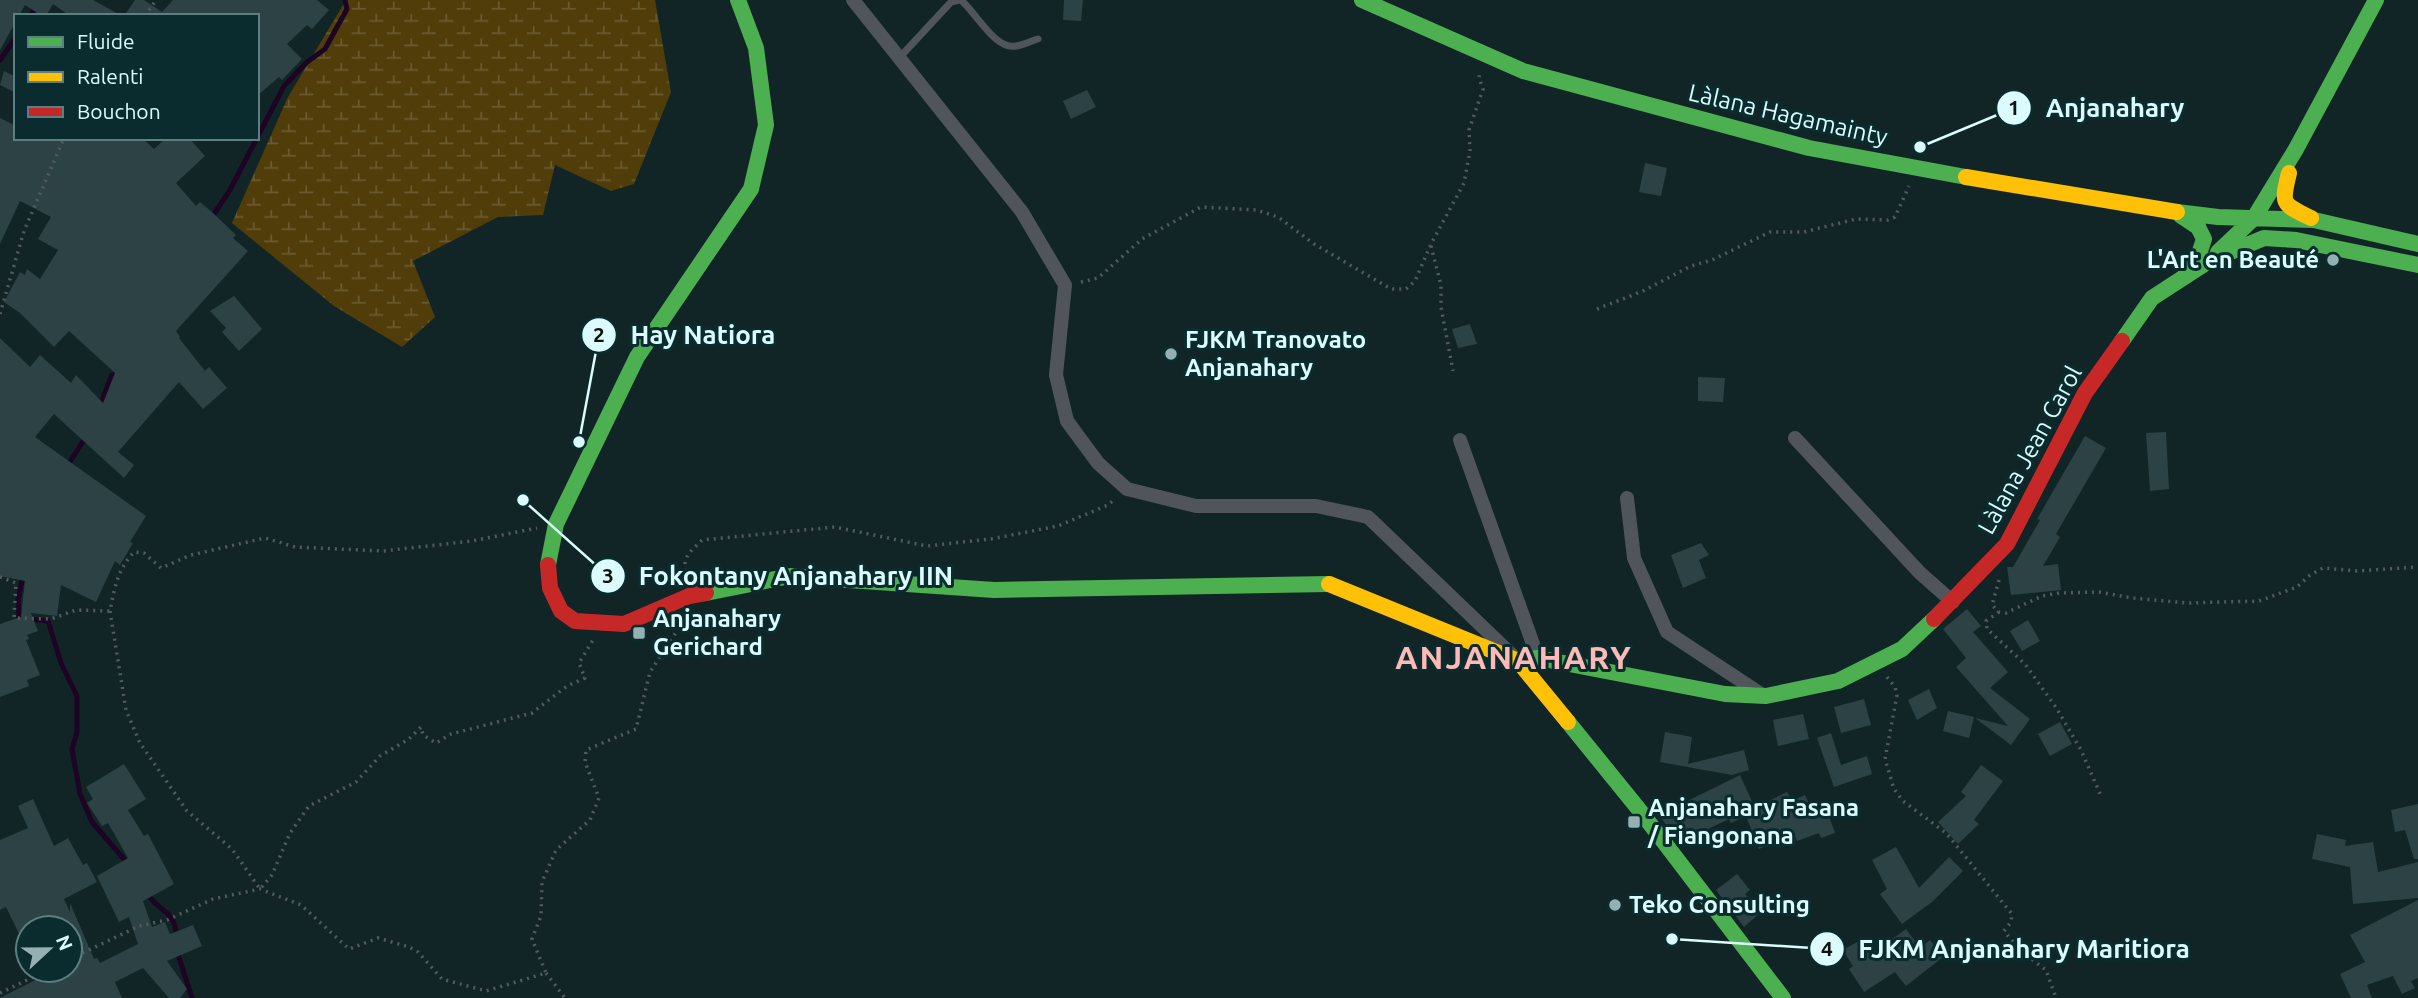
<svg xmlns="http://www.w3.org/2000/svg" width="2418" height="998" viewBox="0 0 2418 998" font-family="Ubuntu,sans-serif">
	<style>
		.wetland { fill: url(#wetland-marsh) }
		.lines { fill: none; stroke-linecap: round; stroke-linejoin: round }
		.stream { stroke: #1d0324; stroke-width: 5 }
		.building { fill: #2c4244 }
		.path { stroke: #535b5f; stroke-width: 3.5; stroke-dasharray: 2 5; stroke-linecap: butt }
		.lane { stroke: #4f555b; stroke-width: 7 }
		.street { stroke: #4f555b; stroke-width: 14 }
		.fast { stroke: #4caf50; stroke-width: 16 }
		.slow { stroke: #ffc107; stroke-width: 16 }
		.jam { stroke: #c62828; stroke-width: 16 }
		.poi-dot { fill: #95b0b2; stroke: #0a2c2e; stroke-width: 2.5 }
		.labels { text-anchor: middle; stroke-width: 6; stroke-linejoin: round; paint-order: stroke }
		.street-label { font-size: 24px; fill: #dcfbfd; stroke: #0a2c2e }
		.poi-label { font-size: 24px; font-weight: bold; fill: #dcfbfd; stroke: #0a2c2e; text-anchor: start }
		.district-label { font-size: 32px; font-weight: bold; letter-spacing: 2px; fill: #ffbab7; stroke: #0a2c2e }
		.leader { fill: none; stroke: #dcfbfd; stroke-width: 2.5 }
		.callout-dot { fill: #dcfbfd; stroke: #0a2c2e; stroke-width: 2.5 }
		.mark-label { font-size: 21px; text-anchor: middle; font-weight: bold; fill: #111 }
		.callout-label { font-size: 26px; text-anchor: middle; font-weight: bold; fill: #dcfbfd; stroke: #0a2c2e; stroke-width: 6; stroke-linejoin: round; paint-order: stroke }
	</style>
	<defs>
		<pattern id="wetland-marsh" width="20" height="14" patternUnits="userSpaceOnUse" patternTransform="scale(1.75)"><rect width="20" height="14" fill="#513d0a"/><path d="M1 5h8M5 5V1M11 12h8M15 12V8" fill="none" stroke="#695a2f"/></pattern>
	</defs>
	<rect width="100%" height="100%" fill="#122526"/>
	<!-- wetland -->
	<path class="wetland" d="M346,0H655L671,92L634,184L611,191L555,165L543,215L498,217L413,261L435,317L402,347L334,306L232,223L288,97Z"/>
	<g class="lines">
		<!-- stream -->
		<path class="stream" d="M30,16L40,0
			M0,60L16,37
			M210,220L230,190L284,86L306,63L325,49L347,9L345,0
			M102,408L103,398L112,375L119,372
			M66,468L87,435
			M23,575L18,600L19,618L48,621L61,663L77,696V732L72,749L80,794L92,822L129,865
			M147,894C161,913 177,912 176,938
			M177,951L192,998"/>
	</g>
	<!-- building -->
	<path class="building" d="M0,0H93L122,16H70L53,4L46,16H42L25,5L19,16H16V21L0,50Z
		M135,0H144L162,12L173,0H317L329,10L312,29L307,25L287,44L302,59L282,80L279,77L257,96V16H124Z
		M1064,0H1083L1081,21L1063,20Z
		M4,71L16,77V93L0,85Z
		M1087,90L1096,107L1071,119L1063,101Z
		M0,118L16,126V138H142L154,149L166,138H189L205,156L176,183L196,206L200,202L213,213L236,235L233,238L248,251L176,331L180,337L179,338L205,371L209,367L227,388L203,409L179,382L118,452L134,465L124,478L54,414L35,437L146,516L130,542L133,543L120,565L115,561L96,602L61,585L57,616L31,613L38,631L27,635L29,639L26,640L40,675L27,680L29,686L0,697V624L21,617L25,581L0,576V338L30,367L40,355L71,383L76,375L103,403L115,373L69,331L54,347L20,313L4,302L20,272L25,275L27,269L40,279L58,250L38,239L51,217L20,201L0,244Z
		M1645,163L1667,168L1661,196L1639,192Z
		M234,296L262,329L239,351L222,332L226,328L210,311Z
		M1470,324L1477,344L1458,348L1452,329Z
		M1698,377L1725,378L1723,402L1698,401Z
		M2166,432L2169,489L2150,491L2146,433Z
		M2085,436L2106,448L2056,534L2060,537L2043,566L2058,564L2061,590L2011,595L2007,567H2013L2040,520L2037,519Z
		M1701,543L1709,555L1699,560L1706,578L1683,588L1671,555Z
		M1967,609L1981,626L1973,632L2008,672L1990,688L2030,719L2011,745L1975,718L2008,726L1956,667L1966,658L1943,629Z
		M2028,620L2040,641L2022,651L2010,631Z
		M1929,689L1937,708L1917,720L1908,700Z
		M1864,699L1871,725L1841,733L1834,707Z
		M1948,711L1974,717L1969,738L1943,731Z
		M1803,714L1809,739L1778,746L1773,720Z
		M2060,722L2072,744L2050,756L2038,734Z
		M1665,732L1692,737L1688,764L1744,750L1749,770L1732,775L1660,762Z
		M1831,733L1841,765L1867,756L1872,774L1834,787L1817,738Z
		M124,764L146,799L128,810L144,836L148,834L174,884L143,901L152,927L165,922L170,934L193,925L202,946L167,961L187,989L180,998H169L143,968L115,982L122,998H0L55,970H70V928H28V952L6,907L0,910V840L28,828L18,806L33,799L54,846L68,838L83,865L87,863L97,882L64,899L70,912V903L94,959L97,958L100,963L138,944L129,917L119,922L97,876L128,858L108,823L102,826L87,803L93,799L86,787Z
		M1981,765L2003,781L1974,820L1979,824L1958,844L1938,822L1966,796L1961,792Z
		M1740,775L1755,808L1787,792L1792,801L1805,795L1815,816L1827,811L1835,833L1821,838L1819,833L1797,841L1794,834L1759,849L1746,816L1731,823L1729,819L1683,841L1681,838L1677,840L1659,815Z
		M2418,804V859H2414L2405,830L2395,832L2391,810Z
		M2317,834L2346,840L2345,846L2373,842L2378,872L2418,862V898L2353,904L2350,867L2312,859Z
		M1896,847L1919,888L1949,857L1963,871L1932,902L1902,924L1880,894L1887,889L1872,860Z
		M1737,874L1750,890L1745,894L1761,912L1744,927L1716,890Z
		M2418,900V978L2411,981L2415,988L2402,994L2393,976L2367,985L2372,998H2351L2340,974L2365,962L2350,935Z
		M1906,929L1920,948L1930,940L1943,957L1906,986L1895,972L1864,992L1849,969L1853,966L1843,950L1864,938L1873,953Z"/>
	<g class="lines">
		<!-- path -->
		<path class="path" d="M145,16L156,0
			M1431,246L1441,285V307L1453,371
			M1081,282L1098,278L1142,239L1201,207L1257,210L1278,217L1314,244L1391,289H1406L1415,281L1431,244L1464,183L1470,151L1469,130L1483,89L1479,78L1480,71
			M1597,309L1643,291L1691,266L1712,260L1770,232H1804L1856,219L1888,220L1895,217L1909,186
			M0,314L24,231L64,138
			M0,577L16,583L14,618L51,619L76,610L110,611C115,586 117,571 134,552L144,553L161,568L191,555L265,538L295,547L383,551L472,541L537,528
			M686,578C682,557 688,554 702,540L835,527L927,546L991,539L1058,526L1108,505L1115,499
			M1999,580L1992,605L1999,612L2006,613L2042,596L2059,593L2099,592L2132,598L2187,603L2259,601L2297,587L2309,576L2323,568L2357,571L2418,567
			M110,611L126,710L140,743L187,811L232,849L260,889L272,875L290,833L309,806L356,782L380,756L409,739L421,727L423,735L436,743L451,734L532,713L567,686L585,678L579,663L593,640
			M1999,612L1986,621L1987,629L2025,664L2057,709L2081,750L2101,796
			M1887,677L1895,687L1897,695L1885,759L1894,789L1903,801L1946,833L2012,914L2011,922L2004,931L2021,951L2046,970L2056,998
			M70,959L139,926L167,920L213,899L260,889L301,905L349,949L378,938L409,947L418,952L442,979L486,991L546,973L532,939L541,916L542,882L556,850L590,820L599,798L585,762L586,750L636,729L650,672L686,617
			M546,973L565,998
			M0,993L48,970"/>
		<!-- lane -->
		<path class="lane" d="M961,0C977,14 995,50 1016,46C1024,45 1031,41 1038,39
			M900,57L951,2L959,0"/>
		<!-- street -->
		<path class="street" d="M853,0L1022,212L1065,285L1056,375L1067,421L1098,463L1127,489L1196,506H1316L1368,517L1512,655
			M1795,438L1920,573L1953,602
			M1460,440L1538,658
			M1627,498L1634,558L1667,632L1764,696"/>
		<!-- fast -->
		<path class="fast" d="M1362,0L1523,71L1809,148L1966,177
			M2177,212L2218,217L2314,220L2418,244
			M2180,215L2198,227L2204,239L2199,254L2186,272
			M2218,252L2254,218L2296,149L2376,0
			M2122,341L2152,298L2209,261L2264,238L2296,240L2418,265
			M548,565L556,524L637,357L751,189L766,125L756,48L738,0
			M706,593L790,576L994,590L1329,584
			M1518,661L1538,658L1725,694L1766,696L1838,681L1902,649L1934,619
			M1568,722L1641,812L1783,998"/>
		<!-- slow -->
		<path class="slow" d="M2289,173C2281,205 2282,204 2311,218
			M1966,177L2177,212
			M1329,584L1518,661L1568,722"/>
		<!-- jam -->
		<path class="jam" d="M548,565L550,588L561,611L575,621L624,624L689,596L706,593
			M1934,619L2007,544L2085,393L2122,341"/>
	</g>
	<!-- markers -->
	<g class="poi-dot">
		<circle cx="2333" cy="260" r="7"/>
		<circle cx="1171" cy="354" r="7"/>
		<rect x="632" y="626" width="14" height="14" rx="3.5"/>
		<rect x="1627" y="815" width="14" height="14" rx="3.5"/>
		<circle cx="1615" cy="905" r="7"/>
	</g>
	<g class="labels">
		<!-- street labels -->
		<g class="street-label">
			<text transform="translate(1788 115) rotate(13)" y="8">Làlana Hagamainty</text>
			<text transform="translate(2030 450) rotate(-61)" y="8">Làlana Jean Carol</text>
		</g>
		<!-- poi labels -->
		<g class="poi-label">
			<text x="2319" y="268" text-anchor="end">L'Art en Beauté</text>
			<text x="1185" y="348">FJKM Tranovato<tspan x="1185" dy="28">Anjanahary</tspan></text>
			<text x="653" y="627">Anjanahary<tspan x="653" dy="28">Gerichard</tspan></text>
			<text x="1648" y="816">Anjanahary Fasana<tspan x="1648" dy="28">/ Fiangonana</tspan></text>
			<text x="1629" y="913">Teko Consulting</text>
		</g>
		<!-- district labels -->
		<g class="district-label">
			<text x="1514" y="669">ANJANAHARY</text>
		</g>
	</g>
	<!-- callouts -->
	<path class="leader" d="M1920 147L2014 108M579 442L599 335M523 500L608 576M1672 939L1827 949"/>
	<g class="callout-dot">
		<circle cx="1920" cy="147" r="7"/>
		<circle cx="579" cy="442" r="7"/>
		<circle cx="523" cy="500" r="7"/>
		<circle cx="1672" cy="939" r="7"/>
		<circle cx="2014" cy="108" r="18"/>
		<circle cx="599" cy="335" r="18"/>
		<circle cx="608" cy="576" r="18"/>
		<circle cx="1827" cy="949" r="18"/>
	</g>
	<g class="mark-label">
		<text x="2014" y="115">1</text>
		<text x="599" y="342">2</text>
		<text x="608" y="583">3</text>
		<text x="1827" y="956">4</text>
	</g>
	<g class="callout-label">
		<text x="2115" y="117">Anjanahary</text>
		<text x="703" y="344">Hay Natiora</text>
		<text x="796" y="585">Fokontany Anjanahary IIN</text>
		<text x="2024" y="958">FJKM Anjanahary Maritiora</text>
	</g>
	<!-- legend -->
	<rect x="14" y="14" width="245" height="126" fill="#0a2c2e" stroke="#5e7f81" stroke-width="2"/>
	<rect x="28" y="37" width="35" height="10" fill="#4caf50" stroke="#5e7f81" stroke-width="2"/>
	<text x="77" y="49" font-size="21" fill="#dcfbfd">Fluide</text>
	<rect x="28" y="72" width="35" height="10" fill="#ffc107" stroke="#5e7f81" stroke-width="2"/>
	<text x="77" y="84" font-size="21" fill="#dcfbfd">Ralenti</text>
	<rect x="28" y="107" width="35" height="10" fill="#c62828" stroke="#5e7f81" stroke-width="2"/>
	<text x="77" y="119" font-size="21" fill="#dcfbfd">Bouchon</text>
	<!-- north arrow -->
	<g transform="translate(49 949) rotate(68)"><circle r="33" fill="#0a2c2e" stroke="#5e7f81" stroke-width="2"/>
	<path d="M0-5L12 26L0 18L-12 26Z" fill="#95b0b2"/>
	<text y="-10" font-size="19" font-weight="bold" text-anchor="middle" fill="#dcfbfd">N</text>
	</g>
</svg>
